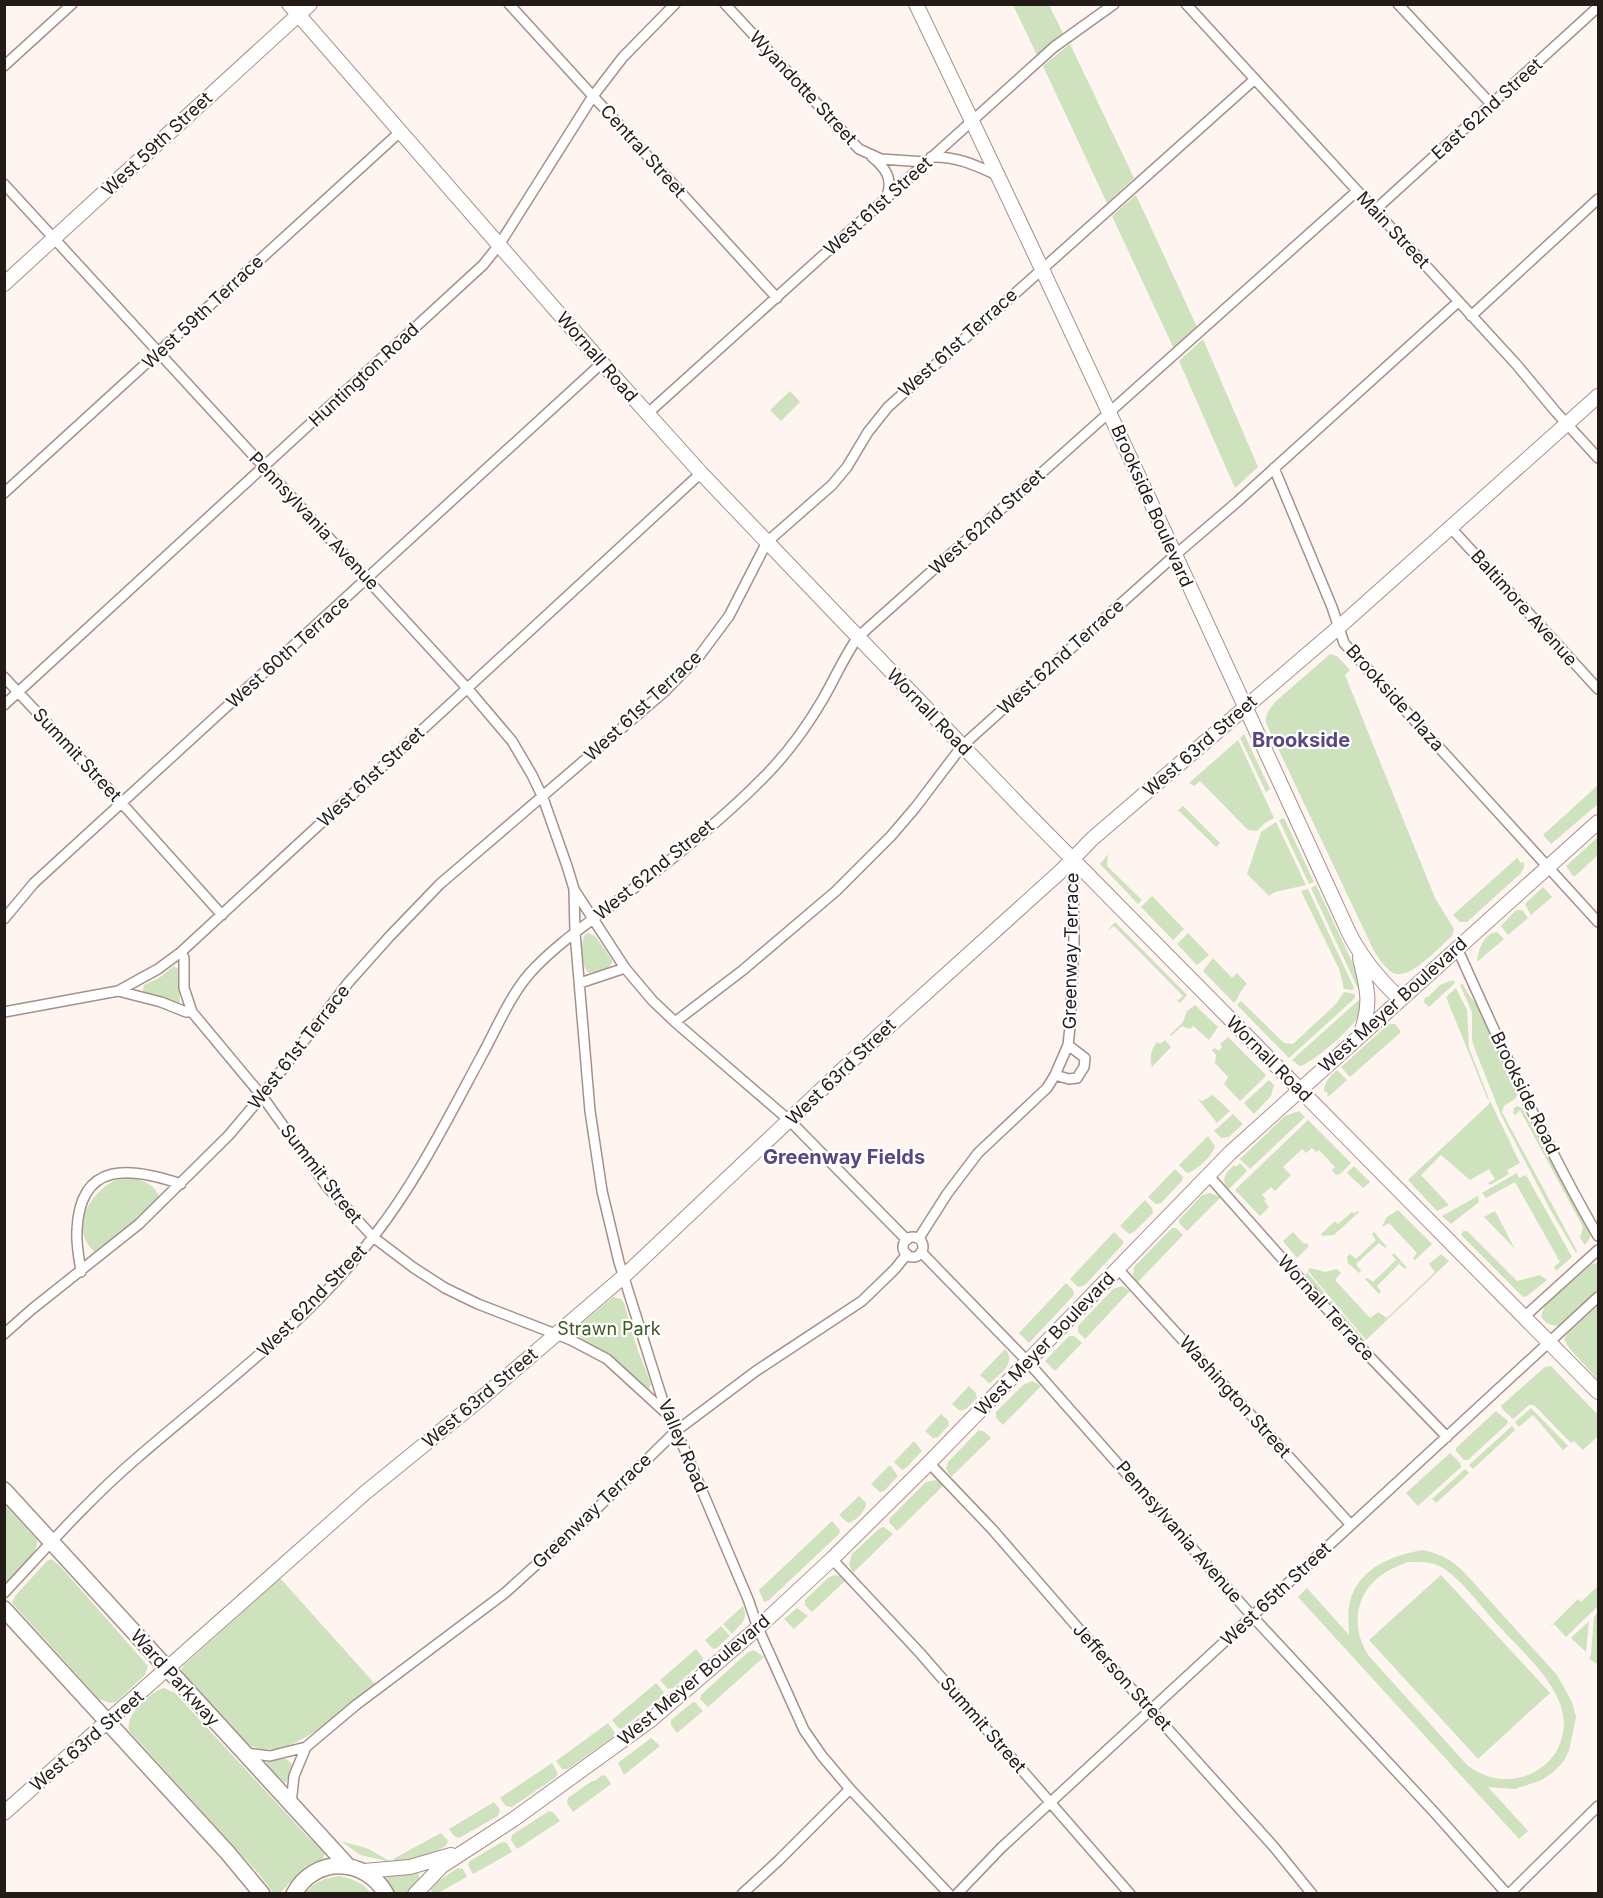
<svg xmlns="http://www.w3.org/2000/svg" width="1603" height="1898" viewBox="0 0 1603 1898" font-family="Inter,sans-serif">
	<style>
		.green { fill: #cde2bd; fill-rule: evenodd }
		.lines { fill: none; stroke-linecap: round; stroke-linejoin: round }
		.street-casing { stroke: #a69187; stroke-width: 12 }
		.secondary-casing { stroke: #a69187; stroke-width: 16 }
		.primary-casing { stroke: #a69187; stroke-width: 18 }
		.street { stroke: #fff; stroke-width: 9 }
		.secondary { stroke: #fff; stroke-width: 14 }
		.primary { stroke: #fff; stroke-width: 15 }
		.labels { text-anchor: middle; stroke-width: 4.5; stroke-linejoin: round; paint-order: stroke }
		.street-label { font-size: 18px; fill: #231b17; stroke: #fff }
		.park-label { font-size: 18px; fill: #3c581f; stroke: #fff }
		.neighbourhood-label { font-size: 20px; font-weight: bold; fill: #584583; stroke: #fff }
	</style>
	<rect width="100%" height="100%" fill="#fef5f1"/>
	<!-- green -->
	<path class="green" d="M1013,5H1049L1063,33L1037,55Z
		M1070,44L1134,178L1107,203L1043,66Z
		M1136,195L1197,327L1174,349L1112,216Z
		M1203,339L1258,467L1235,488L1179,361Z
		M790,391L800,402L781,421L770,410Z
		M1330,654L1337,656L1350,670L1345,675L1435,898L1454,929L1452,936C1439,947 1410,981 1393,973C1385,968 1379,959 1374,951L1266,723C1265,714 1270,709 1275,702Z
		M1244,734L1270,789L1266,792L1240,738Z
		M1238,740L1274,818L1265,823L1257,831L1248,830L1200,781L1194,786L1189,783Z
		M1598,785V804L1551,844L1543,835Z
		M1183,806L1220,843L1216,847L1178,810Z
		M1284,818L1314,882L1309,884L1279,820Z
		M1276,822L1306,885L1275,892L1269,896L1247,874L1261,832Z
		M1598,837V855L1574,877L1566,866Z
		M1108,854L1107,866L1142,900L1138,904L1100,864Z
		M1517,858L1521,863L1524,862V868L1520,874L1467,922H1460L1453,915Z
		M1316,885L1358,974L1360,993L1311,888Z
		M1543,887L1552,897L1531,915L1525,904Z
		M1308,889L1354,988L1353,990L1344,989L1339,969L1301,891Z
		M1152,896L1184,929L1173,940L1141,907Z
		M1516,910H1522L1528,918L1508,935L1501,926Z
		M1115,922L1187,995L1180,1003L1177,1001L1183,996L1114,926L1107,931Z
		M1497,932L1504,939L1477,962C1478,950 1483,934 1497,932Z
		M589,933L596,937L612,960V963L607,969L589,973C580,966 580,944 585,934Z
		M1188,933L1209,955L1197,965L1177,944Z
		M1213,958L1232,978L1237,973L1247,984C1239,991 1240,996 1234,1003L1203,971Z
		M174,966L178,969L180,1004L143,991L144,985L159,978Z
		M1450,981H1455L1454,984L1429,1007L1424,1002L1425,997H1428L1440,985Z
		M1463,984C1466,994 1476,1001 1481,1012L1517,1095L1516,1098L1504,1106L1502,1112L1577,1251L1576,1253L1551,1211L1501,1115L1476,1052L1472,1040V1012L1460,985Z
		M1456,988L1467,1010L1469,1048L1489,1099L1488,1100L1446,997Z
		M1344,992L1355,994V998L1289,1058L1237,1005L1241,1001L1284,1043L1293,1044L1336,1004Z
		M1364,998C1362,1005 1361,1011 1358,1017C1350,1030 1314,1062 1300,1066L1292,1060L1360,999Z
		M1195,1005L1218,1027L1209,1040L1193,1026L1190,1029L1182,1026L1171,1036L1170,1035L1183,1022L1187,1011Z
		M1389,1024H1395L1401,1032L1350,1077L1341,1067Z
		M1228,1037L1265,1074V1077L1240,1101L1224,1084L1228,1077L1215,1063L1216,1055L1212,1050L1215,1048L1219,1051L1222,1047L1220,1044Z
		M1165,1040L1171,1047L1152,1067C1149,1057 1151,1050 1157,1042L1160,1044Z
		M1337,1070L1347,1080L1328,1097L1327,1092H1324C1324,1082 1330,1076 1337,1070Z
		M1269,1080L1274,1085L1271,1096L1254,1114L1244,1103Z
		M1213,1095L1230,1111L1217,1123L1197,1098L1202,1101Z
		M1490,1101L1520,1163L1507,1170L1509,1174L1490,1185L1488,1183L1495,1179L1489,1169L1470,1180L1441,1155L1421,1175L1449,1205L1437,1211L1408,1180L1489,1104Z
		M1517,1106L1522,1108L1591,1236L1585,1245L1580,1238L1583,1227L1520,1110L1515,1115L1513,1113L1514,1108Z
		M1299,1111L1305,1117L1250,1169L1240,1159L1285,1116Z
		M1233,1114L1243,1124L1229,1137L1221,1138L1214,1131Z
		M1308,1120L1351,1163L1340,1174L1336,1175L1332,1170L1335,1167L1319,1150L1316,1152L1312,1148L1306,1153L1302,1149L1283,1167L1291,1175L1275,1191L1271,1187L1262,1195L1266,1199L1264,1201L1269,1207L1260,1216L1235,1190Z
		M1208,1136L1215,1146C1212,1156 1197,1171 1187,1173L1179,1165Z
		M1240,1163L1247,1171L1228,1190C1220,1179 1226,1173 1234,1165L1236,1167Z
		M1354,1166L1370,1182L1363,1188L1347,1173Z
		M1175,1169L1183,1177L1182,1181L1161,1203L1156,1204L1148,1197Z
		M1517,1173L1519,1178L1526,1175L1572,1257L1556,1271L1554,1267L1560,1262L1515,1182L1486,1198L1482,1193Z
		M121,1178C136,1178 154,1181 159,1197C152,1208 107,1250 95,1252C66,1228 93,1187 121,1178Z
		M1210,1193L1221,1197L1187,1231L1179,1223V1220L1202,1195Z
		M1478,1196L1479,1202L1451,1224L1442,1216Z
		M1145,1200L1152,1208L1153,1213L1134,1232L1129,1234L1120,1226Z
		M1398,1210L1432,1244L1415,1260L1413,1258L1417,1253L1389,1223L1384,1226H1382L1387,1217Z
		M1357,1211L1359,1212L1334,1235L1323,1236L1321,1234L1335,1221L1338,1224L1352,1212L1354,1214Z
		M1495,1211L1515,1249L1484,1217Z
		M1172,1228H1176L1183,1235L1138,1282L1133,1276L1134,1267Z
		M1463,1231H1467L1517,1281L1540,1275L1547,1280L1527,1296L1523,1297L1461,1235Z
		M1114,1232L1123,1241V1244L1085,1285L1078,1287L1070,1279Z
		M1293,1232L1304,1244L1306,1243L1309,1246L1297,1258L1283,1241Z
		M1374,1232L1387,1247L1385,1248L1379,1243L1356,1264L1361,1271L1359,1273L1348,1263L1347,1257L1350,1254L1356,1259L1376,1240L1372,1234Z
		M1394,1253L1407,1268L1405,1269L1399,1264L1377,1286L1381,1292L1379,1294L1365,1279L1367,1278L1373,1282L1396,1260L1392,1255Z
		M1441,1254L1449,1261L1366,1340L1308,1271L1310,1268L1325,1272L1337,1269L1341,1273L1335,1280L1370,1318L1378,1312L1387,1318L1435,1272L1429,1264Z
		M1598,1263V1291L1559,1326C1551,1325 1545,1324 1541,1316L1545,1305L1592,1264Z
		M1307,1272L1365,1341L1363,1343L1305,1276Z
		M1066,1283L1073,1290L1074,1295L1029,1343L1019,1333Z
		M1122,1286L1130,1291L1085,1339L1078,1332V1326L1113,1289Z
		M613,1297L621,1299L624,1303L637,1348L651,1384L649,1389L614,1359L583,1341L576,1332L581,1324Z
		M1598,1306V1380L1569,1348L1564,1339L1568,1333Z
		M1069,1336H1074L1082,1343L1055,1371L1045,1361Z
		M1005,1349C1017,1363 1001,1373 990,1383H989L980,1375Z
		M1551,1366L1598,1415V1436L1583,1450L1574,1441L1571,1443L1534,1405H1529L1513,1419L1502,1409L1501,1406L1545,1367Z
		M1032,1381L1041,1386L1003,1425L996,1418V1412L1023,1385Z
		M969,1386L976,1393L977,1398L966,1409L960,1411L952,1404Z
		M1531,1408L1568,1446L1563,1450L1533,1415L1519,1427L1515,1422Z
		M1496,1411L1508,1421L1507,1424L1468,1460H1464L1456,1451V1448Z
		M941,1414L948,1420L949,1425L938,1437L933,1438L925,1431Z
		M1512,1426L1515,1430L1473,1469L1469,1465Z
		M979,1430L985,1432L991,1438L951,1477L946,1469L948,1462Z
		M914,1441L922,1451L906,1468L902,1470L894,1462Z
		M1450,1453L1460,1463L1461,1467L1418,1506L1406,1493Z
		M890,1465L898,1476L884,1491L880,1492L871,1484Z
		M1465,1469L1469,1473L1436,1503L1432,1499Z
		M936,1480L944,1485L897,1531L889,1522L890,1518L926,1482Z
		M859,1496L866,1503C866,1511 855,1522 848,1523L839,1515Z
		M5,1505L37,1540C40,1554 14,1574 5,1584Z
		M832,1521L840,1530L839,1534L769,1600L764,1602L759,1590Z
		M884,1527L893,1534L853,1573L849,1564L852,1554L880,1528Z
		M1423,1550C1441,1554 1452,1560 1465,1573L1557,1675L1572,1702L1576,1717L1569,1751L1563,1762L1553,1772L1542,1780L1515,1789L1488,1787L1528,1831L1519,1839L1298,1597L1307,1588L1349,1635C1349,1624 1347,1613 1350,1602C1358,1568 1393,1555 1423,1550ZM1408,1562C1421,1562 1432,1561 1443,1568C1463,1581 1482,1608 1498,1625C1526,1657 1582,1700 1558,1748C1552,1760 1541,1770 1528,1775C1506,1783 1487,1779 1468,1766L1369,1656C1352,1631 1353,1597 1379,1577C1387,1570 1398,1566 1408,1562Z
		M51,1559L60,1566L148,1666L145,1675L116,1702L110,1703L99,1699L12,1603L15,1596L47,1561Z
		M834,1575L840,1576L845,1581L812,1612L805,1605V1600L828,1578Z
		M1441,1575L1550,1693L1478,1759L1369,1640Z
		M280,1578L375,1684C345,1708 283,1772 243,1741L184,1676L181,1670L184,1665Z
		M1598,1586V1606L1566,1637L1554,1624L1547,1630L1578,1599L1581,1602Z
		M743,1606C749,1621 740,1624 732,1634L723,1624Z
		M797,1608L808,1616L794,1629L784,1619Z
		M1598,1612V1665L1589,1658L1591,1655L1594,1617Z
		M1589,1621L1586,1652L1571,1638Z
		M721,1626L730,1636L717,1648L713,1649L705,1640Z
		M696,1649L703,1658L702,1662L673,1688L668,1689L660,1680Z
		M754,1650L764,1657L708,1707L700,1699L701,1695L747,1653Z
		M656,1683L664,1692L662,1696L622,1729L618,1728L612,1720Z
		M164,1688L175,1693L307,1836L325,1853L322,1860L303,1869L280,1893H273L259,1874L129,1731C125,1714 150,1692 164,1688Z
		M693,1702L696,1703L703,1711L677,1733L671,1725V1720Z
		M608,1723L615,1733L613,1737L568,1769H562L556,1761Z
		M651,1738L660,1746L624,1775L618,1763Z
		M286,1759L292,1764L288,1779L285,1783L265,1764L271,1760Z
		M552,1763L558,1773L556,1777L512,1807L506,1806L500,1798Z
		M602,1775L606,1776L611,1784L573,1812L567,1803L568,1798L592,1781H595Z
		M494,1802L500,1810L498,1816L459,1838L454,1836L449,1829Z
		M549,1811L554,1813L560,1821L517,1849L511,1840L512,1835Z
		M441,1833L448,1841L446,1846L420,1859L396,1862L393,1859Z
		M341,1841L369,1849L391,1862L360,1855Z
		M502,1842L507,1843L512,1852L473,1874L468,1865L470,1861Z
		M458,1868L463,1869L467,1877L438,1893H432L430,1888L432,1885Z
		M415,1872L418,1873L420,1879L408,1893H394L385,1877L388,1874Z
		M340,1876C353,1879 363,1883 371,1893H305C315,1882 324,1878 340,1876Z"/>
	<g class="lines">
		<!-- street casing -->
		<g class="street-casing">
			<path id="street" d="M509,4L777,298
				M725,4L859,149L881,159L925,162
				M1186,4L1516,364L1556,412L1598,458
				M1398,4L1492,105
				M4,66L72,4
				M872,157C886,168 893,179 887,196
				M931,157C956,156 975,165 997,175
				M4,184L467,688L512,741L532,775L543,798L567,866L574,889L575,933L590,1111L602,1191L619,1262L667,1414L683,1446L748,1599L758,1628L804,1730L822,1756L850,1789L949,1894
				M1375,210L1598,7
				M1471,316L1598,199
				M647,414L1054,47L1114,4
				M1274,468L1332,607L1344,643L1598,922
				M4,493L401,131
				M1450,527L1598,689
				M4,677L118,799L222,915
				M4,705L483,265L499,245L593,96L623,57L675,4
				M575,891L625,968L652,1000L675,1022L790,1121L907,1240
				M4,919L34,883L602,363
				M1457,948C1501,1045 1544,1143 1598,1236
				M181,952L184,958V988L192,1012L262,1096L328,1188L373,1237L414,1268L445,1288L478,1304L571,1340L607,1359L666,1413
				M580,983L625,968
				M118,991L161,1002L186,1012H192
				M4,1012L118,991L158,969L181,952L701,473
				M675,1022L743,970L836,891L891,836L915,808L962,746L1174,556L1237,502L1458,302
				M1055,1075L1069,1079L1077,1078L1084,1067L1085,1058L1068,1045
				M1208,1175L1366,1353L1447,1437
				M903 1247a10 10 0 1 1 20 0a10 10 0 1 1-20 0Z
				M919,1238L947,1194L978,1153L1047,1088L1055,1075L1068,1045L1070,1027L1074,943L1073,858
				M921,1252L1028,1362L1252,1616L1434,1812L1507,1894
				M1118,1269L1351,1525
				M81,1272C79,1258 76,1244 77,1230C80,1160 131,1167 181,1184
				M1524,1317L1598,1250
				M4,1334L31,1310L139,1224L229,1135L262,1096L348,983L389,937L440,884L664,692L700,655L729,616L767,542L832,485L847,467L868,432L888,407L1255,79
				M929,1463L992,1529L1111,1666L1274,1847L1312,1894
				M832,1559L920,1653L1130,1894
				M4,1593C47,1547 89,1499 137,1458C219,1387 307,1323 374,1236C417,1181 448,1118 481,1057C496,1030 509,997 530,973C557,943 593,920 625,895C673,859 722,820 764,777C787,754 806,728 823,699C835,678 844,657 858,637L1357,191
				M246,1753L270,1756L306,1747L356,1705L505,1593L580,1525L676,1431L756,1371L862,1301L895,1269L907,1254
				M291,1804L294,1776L306,1747
				M742,1894L778,1861L850,1789
				M957,1894L1001,1848L1598,1297
				M1509,1894L1598,1806"/>
		</g>
		<!-- secondary casing -->
		<g class="secondary-casing">
			<path id="secondary" d="M289,4L602,363L701,473L1019,805L1598,1392
				M916,4C1064,312 1207,623 1349,933C1362,959 1379,979 1400,999
				M4,284L310,4
				M1360,958C1367,989 1372,1001 1361,1033
				M4,1813L366,1492L484,1396L623,1277L876,1038L1060,872L1092,839L1339,627L1598,396
				M364,1871L410,1867L451,1855
				M415,1894L442,1866L514,1819L652,1719L761,1625L832,1559L929,1463L1230,1153L1598,822"/>
		</g>
		<!-- primary casing -->
		<g class="primary-casing">
			<path id="primary" d="M4,1490L347,1865
				M4,1609L227,1852L262,1894
				M294,1894C314,1856 365,1857 386,1894"/>
		</g>
		<!-- street -->
		<use href="#street" class="street"/>
		<!-- secondary -->
		<use href="#secondary" class="secondary"/>
		<!-- primary -->
		<use href="#primary" class="primary"/>
	</g>
	<g class="labels">
		<!-- street labels -->
		<g class="street-label">
			<text transform="translate(803 88) rotate(47)" y="6">Wyandotte Street</text>
			<text transform="translate(1487 109) rotate(-42)" y="6">East 62nd Street</text>
			<text transform="translate(157 144) rotate(-43)" y="6">West 59th Street</text>
			<text transform="translate(643 151) rotate(48)" y="6">Central Street</text>
			<text transform="translate(878 206) rotate(-42)" y="6">West 61st Street</text>
			<text transform="translate(1393 230) rotate(47)" y="6">Main Street</text>
			<text transform="translate(203 312) rotate(-43)" y="6">West 59th Terrace</text>
			<text transform="translate(958 343) rotate(-42)" y="6">West 61st Terrace</text>
			<text transform="translate(597 357) rotate(49)" y="6">Wornall Road</text>
			<text transform="translate(364 375) rotate(-43)" y="6">Huntington Road</text>
			<text transform="translate(1152 506) rotate(66)" y="6">Brookside Boulevard</text>
			<text transform="translate(314 521) rotate(47)" y="6">Pennsylvania Avenue</text>
			<text transform="translate(987 522) rotate(-42)" y="6">West 62nd Street</text>
			<text transform="translate(1524 608) rotate(48)" y="6">Baltimore Avenue</text>
			<text transform="translate(288 652) rotate(-42)" y="6">West 60th Terrace</text>
			<text transform="translate(1061 657) rotate(-42)" y="6">West 62nd Terrace</text>
			<text transform="translate(1395 698) rotate(48)" y="6">Brookside Plaza</text>
			<text transform="translate(643 706) rotate(-43)" y="6">West 61st Terrace</text>
			<text transform="translate(929 712) rotate(46)" y="6">Wornall Road</text>
			<text transform="translate(1200 746) rotate(-41)" y="6">West 63rd Street</text>
			<text transform="translate(77 755) rotate(47)" y="6">Summit Street</text>
			<text transform="translate(371 777) rotate(-43)" y="6">West 61st Street</text>
			<text transform="translate(654 870) rotate(-39)" y="6">West 62nd Street</text>
			<text transform="translate(1071 951) rotate(-89)" y="6">Greenway Terrace</text>
			<text transform="translate(1393 1005) rotate(-42)" y="6">West Meyer Boulevard</text>
			<text transform="translate(299 1047) rotate(-52)" y="6">West 61st Terrace</text>
			<text transform="translate(1269 1059) rotate(45)" y="6">Wornall Road</text>
			<text transform="translate(841 1072) rotate(-44)" y="6">West 63rd Street</text>
			<text transform="translate(1525 1093) rotate(64)" y="6">Brookside Road</text>
			<text transform="translate(321 1174) rotate(52)" y="6">Summit Street</text>
			<text transform="translate(312 1301) rotate(-46)" y="6">West 62nd Street</text>
			<text transform="translate(1326 1308) rotate(48)" y="6">Wornall Terrace</text>
			<text transform="translate(1045 1344) rotate(-46)" y="6">West Meyer Boulevard</text>
			<text transform="translate(1235 1397) rotate(48)" y="6">Washington Street</text>
			<text transform="translate(480 1398) rotate(-40)" y="6">West 63rd Street</text>
			<text transform="translate(683 1446) rotate(67)" y="6">Valley Road</text>
			<text transform="translate(592 1511) rotate(-44)" y="6">Greenway Terrace</text>
			<text transform="translate(1179 1532) rotate(49)" y="6">Pennsylvania Avenue</text>
			<text transform="translate(1276 1594) rotate(-43)" y="6">West 65th Street</text>
			<text transform="translate(1122 1677) rotate(48)" y="6">Jefferson Street</text>
			<text transform="translate(175 1678) rotate(48)" y="6">Ward Parkway</text>
			<text transform="translate(694 1680) rotate(-40)" y="6">West Meyer Boulevard</text>
			<text transform="translate(983 1725) rotate(49)" y="6">Summit Street</text>
			<text transform="translate(87 1741) rotate(-41)" y="6">West 63rd Street</text>
		</g>
		<!-- park labels -->
		<g class="park-label">
			<text x="609" y="1335">Strawn Park</text>
		</g>
		<!-- neighbourhood labels -->
		<g class="neighbourhood-label">
			<text x="1301" y="747">Brookside</text>
			<text x="844" y="1164">Greenway Fields</text>
		</g>
	</g>
	<!-- border -->
	<rect width="1603" height="1898" fill="none" stroke="#231b17" stroke-width="12"/>
</svg>
